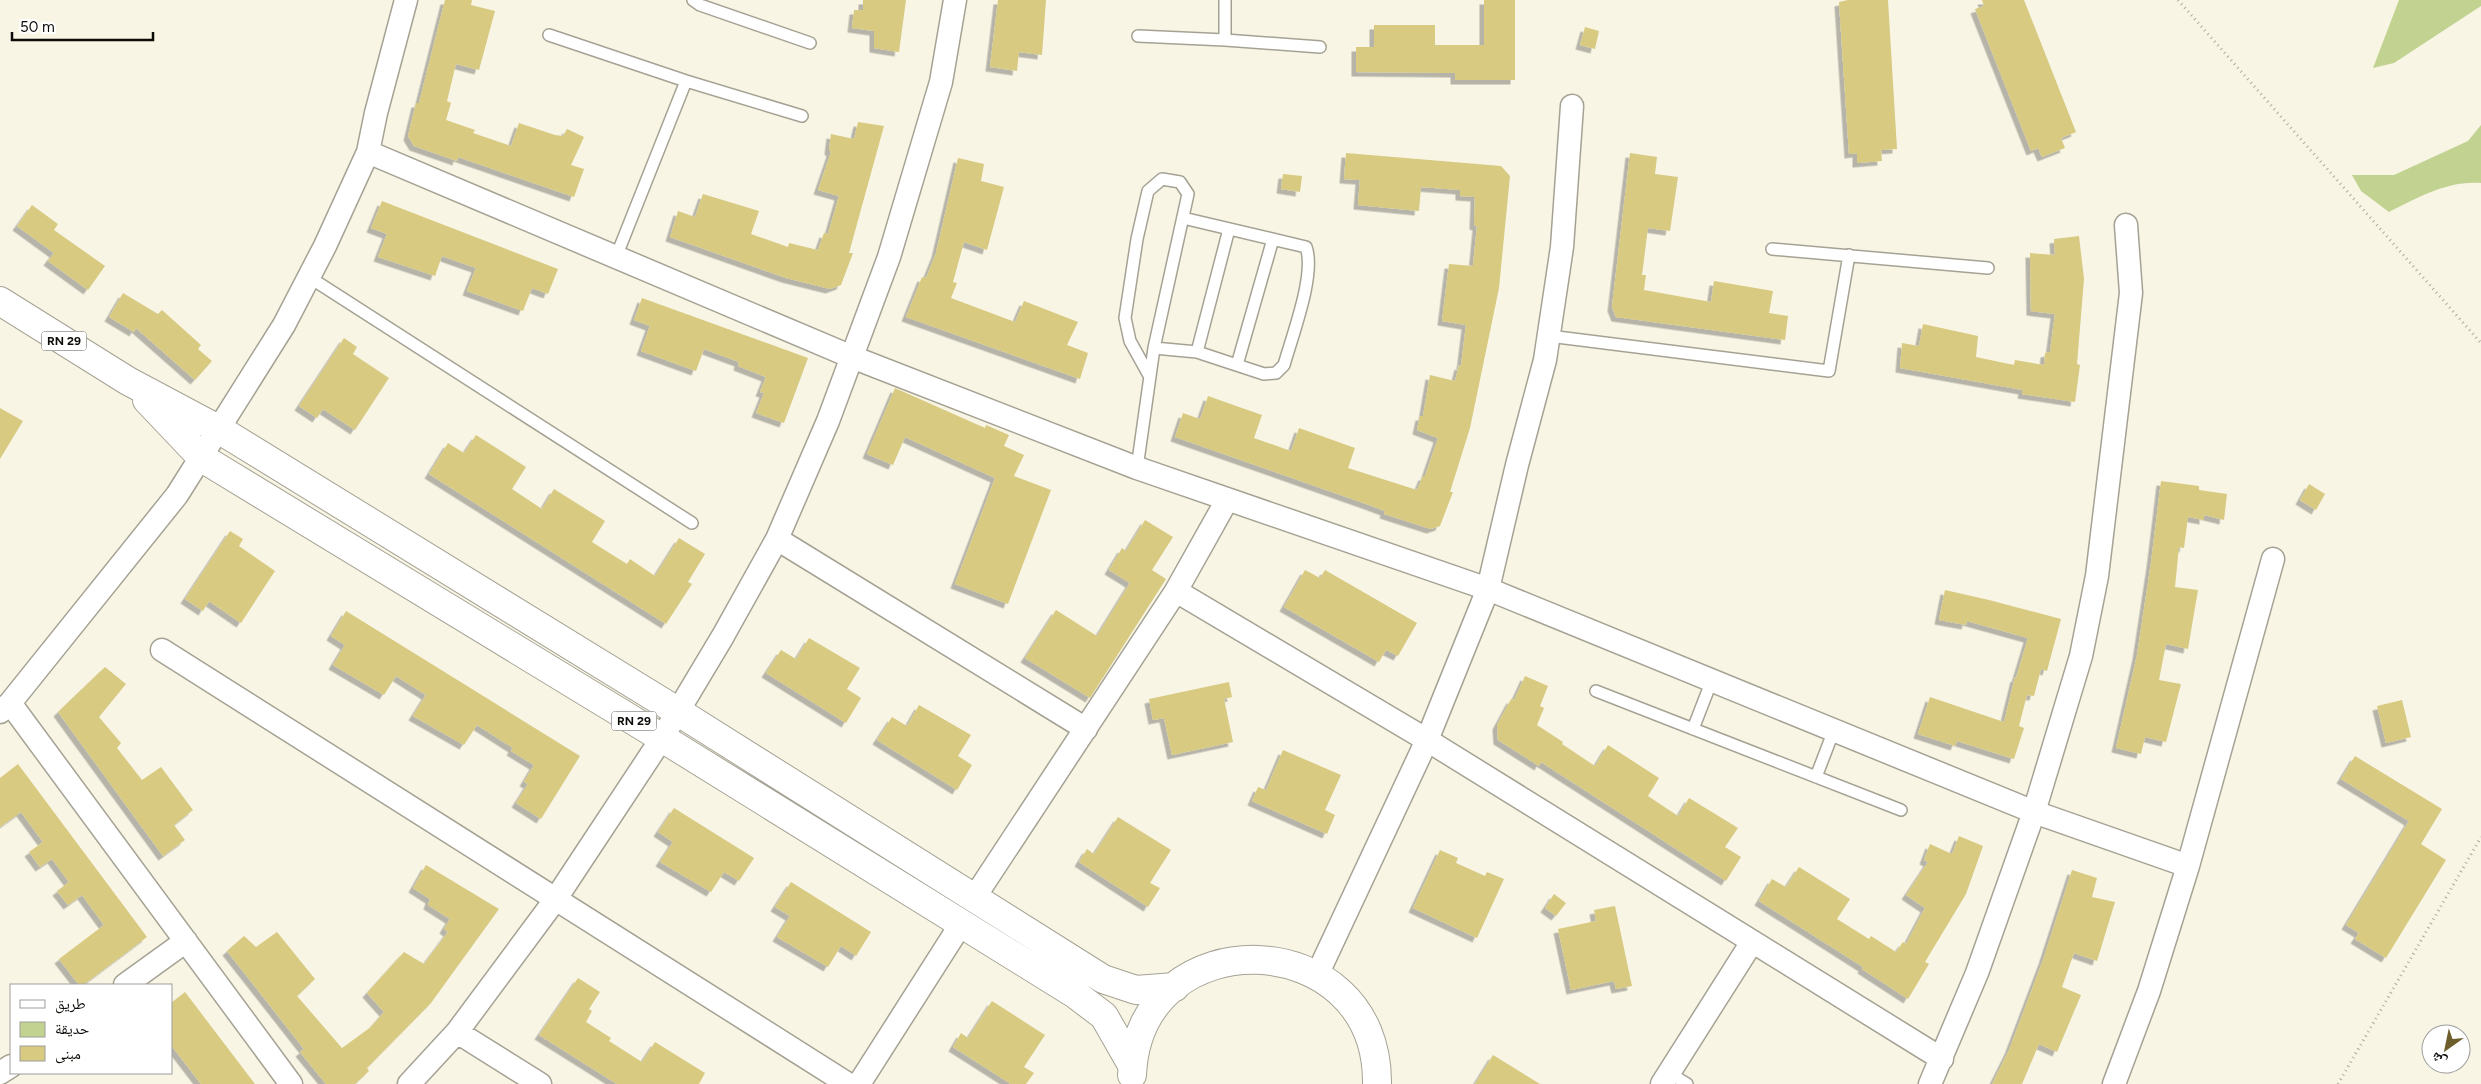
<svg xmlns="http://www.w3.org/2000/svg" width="2481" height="1084" viewBox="0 0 2481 1084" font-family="Figtree,'Noto Naskh Arabic',sans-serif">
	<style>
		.green { fill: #c2d291 }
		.building { fill: #d8ca80; filter: url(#shadow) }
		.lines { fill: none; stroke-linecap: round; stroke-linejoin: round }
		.lane-casing { stroke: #a5a294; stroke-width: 14 }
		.street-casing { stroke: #a5a294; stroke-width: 25 }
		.primary-casing { stroke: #a5a294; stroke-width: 30 }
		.path { stroke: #aeab9f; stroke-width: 3; stroke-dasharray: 1 4; stroke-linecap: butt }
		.lane { stroke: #fff; stroke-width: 11 }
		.street { stroke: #fff; stroke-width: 22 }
		.primary { stroke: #fff; stroke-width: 28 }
		.labels { text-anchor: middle; stroke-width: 5; stroke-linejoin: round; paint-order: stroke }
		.shield { fill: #fff; stroke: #555451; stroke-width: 1 }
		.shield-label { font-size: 12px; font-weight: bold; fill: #0c0b07 }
	</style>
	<defs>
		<filter id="shadow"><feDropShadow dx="-4.5" dy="4.5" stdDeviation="0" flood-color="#0004"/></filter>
	</defs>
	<rect width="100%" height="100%" fill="#f8f5e5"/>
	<!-- green -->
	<path class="green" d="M2399,0H2481V6L2394,63L2373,68Z
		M2481,125V183C2448,180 2417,198 2389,212L2361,191L2352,175H2394L2468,141Z"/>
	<!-- building -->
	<path class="building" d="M445,0H472L471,5L495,11L479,70L456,64L447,101L451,103L446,120L475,130L473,133L511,146L519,123L555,135L563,136L567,129L584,137L571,165L584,169L574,197L458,157L457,161L414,146L408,136L416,103H419Z
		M863,0H906L899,52L874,48V31L852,28L854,10H863Z
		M998,0H1046L1042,55L1019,52L1017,71L990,67Z
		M1484,0H1515V80H1455V73L1356,72V47H1374V25H1435V45H1484Z
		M1848,0H1888L1897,149L1881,150L1882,161L1857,163V153L1849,154L1839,2Z
		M1982,0H2024L2076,132L2061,138L2065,148L2042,157L2038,148L2031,151L1975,9L1984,6Z
		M1585,27L1599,31L1595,49L1580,45Z
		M858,122L884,126L849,253H853L841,285L830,289L786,278L670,237L678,211L695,217L703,194L759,211L751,234L788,247L789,243L818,250L824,233L828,234L839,196L818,190L831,152L829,150L831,134L854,139Z
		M1346,153L1501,166L1510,176L1499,288L1470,428L1450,492H1453L1440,526L1431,529L1384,514L1385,511L1369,505L1175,437L1183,413L1200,419L1208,396L1262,415L1254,438L1291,451L1299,428L1355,448L1348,468L1417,490L1423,476H1425L1438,438L1417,430L1420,416H1423L1430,375L1455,381L1459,365L1461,366L1466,325L1442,321L1449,264L1473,266L1477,226L1474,225L1475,197L1460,196V190L1421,187L1419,211L1358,205L1360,180L1344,179Z
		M1630,153L1657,157L1655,174L1678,177L1670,231L1648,228L1642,275H1646L1644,290L1711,302L1714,281L1773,291L1769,313L1788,316L1785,340L1616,317L1612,307Z
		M958,158L984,164L981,181L1004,187L987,250L964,242L953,282L957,283L951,298L1015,322L1024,301L1078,322L1067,345L1088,353L1080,379L906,317L922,277L926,278L936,253Z
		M1283,174L1302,176L1300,192L1281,189Z
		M382,201L558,269L548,294L532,288L523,311L467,291L476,268L442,256L435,276L378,257L387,234L371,228Z
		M32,205L58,224L54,230L105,266L88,290L48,261L54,253L17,226Z
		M2079,236L2084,279L2077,364L2080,365L2075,402L2022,394L2023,390L1900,368L1902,343L1919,346L1923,324L1978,336L1976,357L2014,365L2015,360L2044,365L2045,353L2050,352L2055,314L2031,311L2030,253L2055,255L2054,239Z
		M123,293L158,314L162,310L201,345L198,349L212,361L195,380L136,328L134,332L109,317Z
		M642,298L808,358L784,423L756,413L764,393L760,392L766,377L738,366L739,362L704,349L696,371L641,351L650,326L634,320Z
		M344,338L357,347L353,354L389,378L355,430L323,409L317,418L299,406Z
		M895,388L985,428L986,425L1009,435L1004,446L1024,455L1014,476L1051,490L1008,604L955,584L995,478L905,437L893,465L867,454Z
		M0,408L23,421L0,459Z
		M476,435L526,467L512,489L542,509L554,489L605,521L592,542L627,564L630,559L655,576L679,538L705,554L688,582L692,584L666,624L429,474L448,443L464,453Z
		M2161,481L2199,486V490L2227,494L2224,520L2204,515V520L2188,517L2184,548L2179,547L2175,587L2198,590L2188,649L2166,644L2159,680L2181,684L2166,742L2145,737L2141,754L2116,748L2137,655L2151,563Z
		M2309,484L2325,494L2316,510L2300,500Z
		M1145,520L1173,537L1152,570L1166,579L1090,698L1025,658L1056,610L1097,636L1130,583L1109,570L1122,548L1126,551Z
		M230,531L243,539L239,546L275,571L241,623L209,601L203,611L185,599Z
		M1305,570L1320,578L1325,570L1417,623L1398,656L1386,650L1379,662L1284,607Z
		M1945,590L1989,600L2061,619L2047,671L2041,669L2034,696L2027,695L2019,726L2024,728L2014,759L1957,741L1955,746L1918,734L1930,697L2004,722L2015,677L2016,678L2028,638L1967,621L1966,625L1939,620Z
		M346,611L580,756L541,819L516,803L528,784L524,782L534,765L511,751L513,748L477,725L464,745L413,716L426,695L396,676L384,695L333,665L345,645L331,636Z
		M809,638L860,668L847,689L861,698L846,723L766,673L781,650L796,659Z
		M105,667L126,684L99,717L121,743L117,748L142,780L161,767L193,810L174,825L185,840L163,856L58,712Z
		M1525,676L1548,686L1540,706L1544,708L1537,725L1563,742L1562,744L1595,766L1608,745L1659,778L1648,796L1678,816L1689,798L1738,828L1725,847L1741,857L1726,881L1541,762L1539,766L1498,740L1497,725L1511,699L1514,700Z
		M1229,682L1232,697L1224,699L1233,742L1172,755L1164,718L1153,720L1149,699Z
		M2402,700L2411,737L2386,743L2377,706Z
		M919,705L971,735L958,756L972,765L957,790L877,740L892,717L907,726Z
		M1283,750L1341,775L1325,810L1335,815L1327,834L1252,801L1258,787L1266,790Z
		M2355,756L2442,809L2421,844L2446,860L2386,958L2355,939L2359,933L2346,925L2409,821L2341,779Z
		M18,764L147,937L83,985H79L59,959L104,925L82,895L68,905L57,891L69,882L52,859L40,867L29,852L43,842L21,812L0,827V778Z
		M674,808L754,858L739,881L724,872L711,892L660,862L673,842L658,832Z
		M1118,817L1171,850L1150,883L1160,888L1148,907L1079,862L1087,849L1094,854Z
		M1959,836L1983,846L1966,894L1925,962L1929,964L1908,999L1862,969L1863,967L1759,901L1772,879L1786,887L1799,867L1850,899L1837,919L1869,939L1871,936L1896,952L1903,942L1906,944L1925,908L1906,895L1928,862L1924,860L1930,844L1952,854Z
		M1440,850L1458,858L1456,863L1485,876L1487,872L1504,879L1477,938L1413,908Z
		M426,865L499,909L431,1003L367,1068L369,1071L355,1084H326L300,1052L304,1049L227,951L244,936L256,947L277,932L315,979L297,996L342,1048L371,1027L384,1012L367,993L404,952L424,964L448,932L444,929L450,919L428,905L430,899L413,888Z
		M2072,870L2097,878L2092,897L2115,902L2097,961L2074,953L2062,987L2081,995L2057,1052L2039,1044L2022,1084H1992L2009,1050L2043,960Z
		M791,882L871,932L856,956L841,946L828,967L777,937L790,916L775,907Z
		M1554,894L1566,903L1556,916L1545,908Z
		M1615,906L1632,986L1616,989L1614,981L1571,990L1558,929L1596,921L1594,910Z
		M578,978L600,992L589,1009L592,1011L586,1022L611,1038L609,1041L642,1062L655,1042L705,1073L699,1084H617L539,1035Z
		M185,992L255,1084H201L171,1045V1003Z
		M992,1001L1045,1035L1024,1067L1034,1073L1026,1084H1011L953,1047L961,1033L968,1038Z
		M1493,1055L1540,1084H1475Z"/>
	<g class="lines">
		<!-- lane casing -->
		<g class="lane-casing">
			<path id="lane" d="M693,0L700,5L810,43
				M1225,0V40L1320,47
				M549,35L686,81L802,116
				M1138,36L1225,40
				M1772,249L1988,268
				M616,257L686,81
				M309,277L692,523
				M1549,336L1829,371L1849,255
				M1154,348L1197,352L1264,374L1276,373L1284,365C1292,336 1316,274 1306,247L1183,218
				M1197,352L1229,229
				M1237,365L1273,239
				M1137,468L1154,348L1188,194L1180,182L1162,179L1148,191L1137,239L1125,318L1130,341L1150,377
				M1596,691L1901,810
				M1693,729L1712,680
				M1816,777L1834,730
				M1669,1073L1687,1084"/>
		</g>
		<!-- street casing -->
		<g class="street-casing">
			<path id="street" d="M368,152L852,357L1137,468L1488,589L2034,812L2188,866
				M777,539L1086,729
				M1176,591L1427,740L1942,1059
				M162,650L848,1084
				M10,703L291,1084
				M0,712L10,703L177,495L284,325L325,246L368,152L376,113L406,0
				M974,898L1176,591L1227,500
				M1317,975L1427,740L1488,589L1517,465L1545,360L1562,247L1572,106
				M125,985L186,941
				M457,1032L540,1084
				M0,1073L11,1066
				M409,1084L457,1032L555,900L662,738L723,636L777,539L828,421L889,257L941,82L955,0
				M859,1084L961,924
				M1662,1084L1752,942
				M1930,1084L1977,973L2034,812L2081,656L2097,576L2131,293L2126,225
				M2114,1084L2149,991L2188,866L2273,559"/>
		</g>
		<!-- primary casing -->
		<g class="primary-casing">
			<path id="primary" d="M0,301L128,381L220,430L677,711L1103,979L1136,990L1175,987
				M147,400L202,458L662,738L1075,994L1104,1016L1132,1065
				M1132,1075C1139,916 1379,924 1377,1084"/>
		</g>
		<!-- path -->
		<path class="path" d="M2178,0L2481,343
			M2338,1084L2481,837"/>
		<!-- lane -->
		<use href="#lane" class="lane"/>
		<!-- street -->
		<use href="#street" class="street"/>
		<!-- primary -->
		<use href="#primary" class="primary"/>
	</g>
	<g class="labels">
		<!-- shield labels -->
		<g class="shield">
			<rect x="41.5" y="331.5" width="45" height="19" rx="4"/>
			<rect x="611.5" y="711.5" width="45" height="19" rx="4"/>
		</g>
		<g class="shield-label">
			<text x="64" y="345">RN 29</text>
			<text x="634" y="725">RN 29</text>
		</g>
	</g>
	<!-- legend -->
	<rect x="10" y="984" width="162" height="90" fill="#ffffff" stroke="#9e9d9c"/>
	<rect x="20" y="1000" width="25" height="8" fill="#ffffff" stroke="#9e9d9c"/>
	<text x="55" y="1009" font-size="15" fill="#0c0b07">طريق</text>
	<rect x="20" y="1022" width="25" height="15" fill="#c2d291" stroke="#9e9d9c"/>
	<text x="55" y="1034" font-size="15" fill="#0c0b07">حديقة</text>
	<rect x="20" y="1046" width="25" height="15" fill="#d8ca80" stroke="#9e9d9c"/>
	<text x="55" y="1059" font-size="15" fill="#0c0b07">مبنى</text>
	<!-- north arrow -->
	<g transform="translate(2446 1049) rotate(213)"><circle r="24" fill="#ffffff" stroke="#9e9d9c"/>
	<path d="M0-4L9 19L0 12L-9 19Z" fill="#6d5e2b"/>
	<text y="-8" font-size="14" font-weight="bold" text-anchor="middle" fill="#0c0b07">ش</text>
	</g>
	<!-- scale -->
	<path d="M12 32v8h141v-8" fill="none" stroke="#0c0b07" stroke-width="2.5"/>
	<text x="20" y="32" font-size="15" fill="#0c0b07" stroke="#ffffff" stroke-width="4" paint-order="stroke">50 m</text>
</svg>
